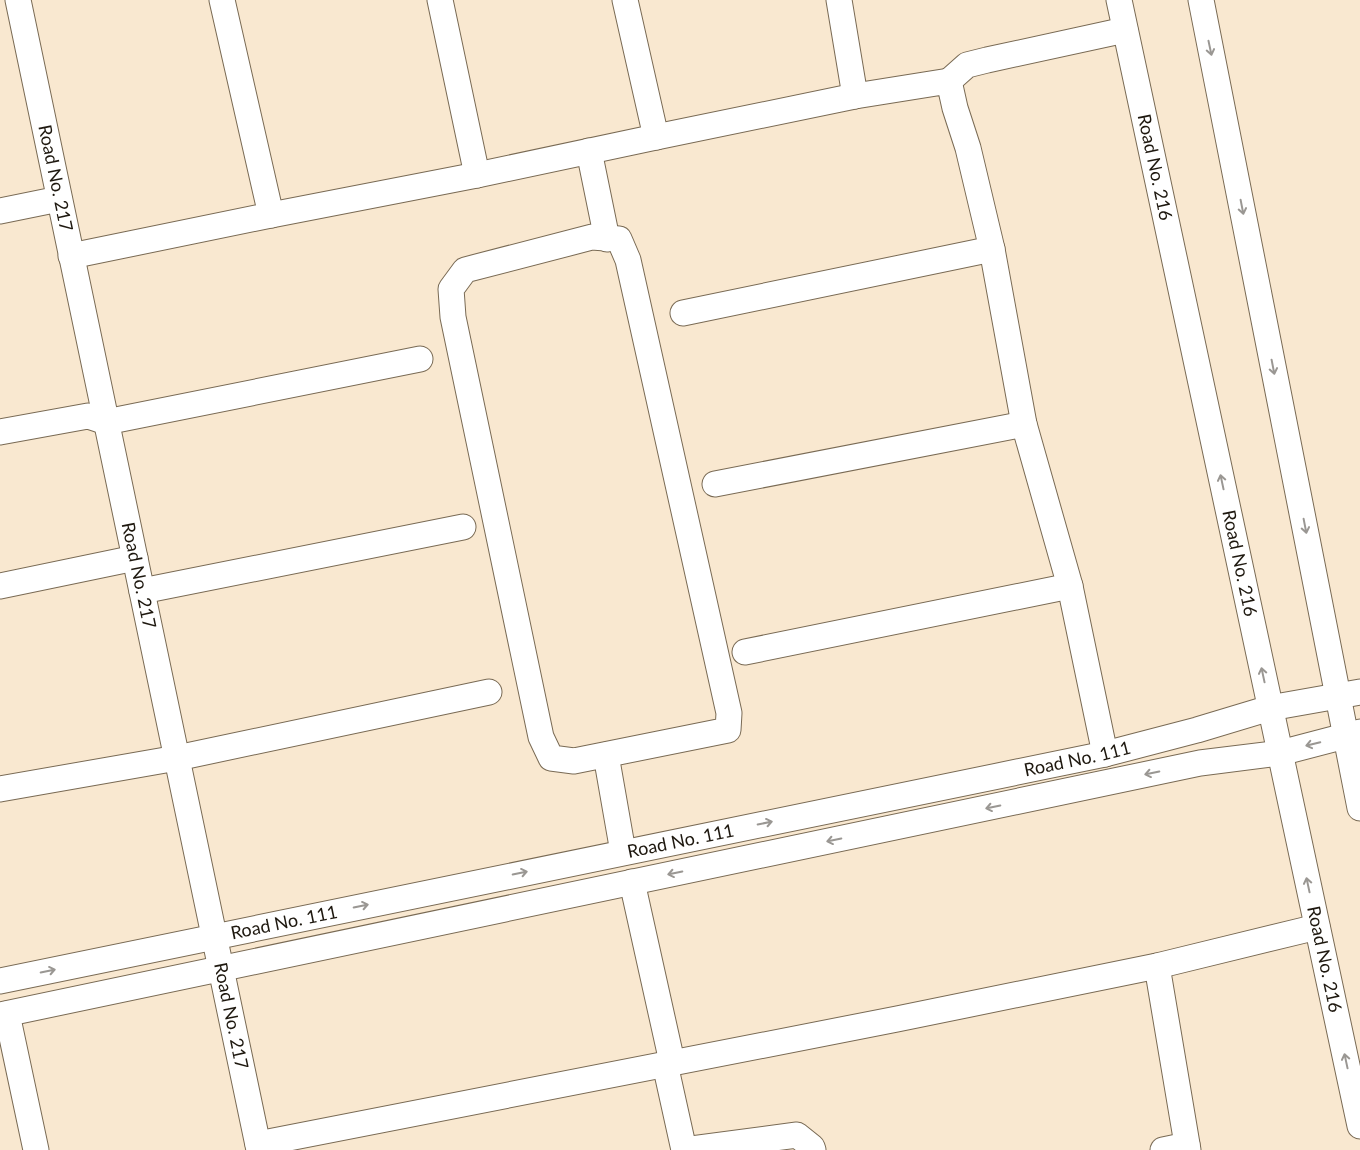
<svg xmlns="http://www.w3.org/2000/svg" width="1360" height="1150" viewBox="0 0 1360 1150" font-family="Lato,sans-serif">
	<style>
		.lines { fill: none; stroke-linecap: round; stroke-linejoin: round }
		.minor-casing { stroke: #796a54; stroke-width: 27 }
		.minor { stroke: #fff; stroke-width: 25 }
		.oneway { stroke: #9a9793 }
		.labels { text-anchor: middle; stroke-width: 4; stroke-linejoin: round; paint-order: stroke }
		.street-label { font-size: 18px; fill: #1e180f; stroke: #f9e8d0 }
	</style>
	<rect width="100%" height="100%" fill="#f9e8d0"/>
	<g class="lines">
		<!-- minor casing -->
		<g class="minor-casing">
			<g id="minor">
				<path id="s1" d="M18,0L259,1150"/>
				<path d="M222,0L271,215"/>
				<path d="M440,0L477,175"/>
				<path d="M625,0L656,137"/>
				<path d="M839,0L855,96"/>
				<path id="s2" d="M1119,0L1360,1126"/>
				<path d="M1201,0L1360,808"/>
				<path d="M949,81L967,65L987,60L1125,30"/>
				<path d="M589,151L607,239"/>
				<path d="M0,211L59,199"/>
				<path d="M592,237L619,239L628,260L729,713L728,730L574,761L551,758L541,737L453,317L451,289L465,270Z"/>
				<path d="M71,256L271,215L477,175L656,137L855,96L949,81L955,108L968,148L992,249L1024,424L1070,586L1105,754"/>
				<path d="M683,313L992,249"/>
				<path d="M0,432L88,416L106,422L420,359"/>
				<path d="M715,484L1024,424"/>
				<path d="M0,586L135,558"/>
				<path d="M142,591L463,527"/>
				<path d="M745,652L1070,586"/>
				<path d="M606,755L623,852"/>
				<path d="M0,789L177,758L489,692"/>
				<path d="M632,882L672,1062"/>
				<path d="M1157,966L1188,1150"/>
				<path id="s3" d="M0,981L1105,754L1197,730L1270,708L1360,692"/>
				<path d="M7,1014L36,1150"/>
				<path d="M0,1015L1200,763L1280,753L1360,732"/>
				<path d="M665,1064L684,1150L797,1135L812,1147L813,1150"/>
				<path d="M258,1144L897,1019L1157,966L1317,927"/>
				<path d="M1163,1150L1187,1145"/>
			</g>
		</g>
		<!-- minor -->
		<use href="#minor" class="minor"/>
	</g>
	<!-- one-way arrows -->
	<defs><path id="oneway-shaft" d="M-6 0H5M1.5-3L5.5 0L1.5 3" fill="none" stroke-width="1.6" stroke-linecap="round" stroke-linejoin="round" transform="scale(1.25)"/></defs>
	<g class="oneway">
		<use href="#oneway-shaft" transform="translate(1210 48) rotate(78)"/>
		<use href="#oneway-shaft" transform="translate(1242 207) rotate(79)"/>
		<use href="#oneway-shaft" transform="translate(1273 367) rotate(79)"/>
		<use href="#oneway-shaft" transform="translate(1222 482) rotate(-102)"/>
		<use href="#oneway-shaft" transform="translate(1305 526) rotate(79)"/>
		<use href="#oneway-shaft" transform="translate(1263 675) rotate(-102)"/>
		<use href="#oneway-shaft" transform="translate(1313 744) rotate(166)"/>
		<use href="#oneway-shaft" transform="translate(1152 773) rotate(168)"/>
		<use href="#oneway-shaft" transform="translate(993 807) rotate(168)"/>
		<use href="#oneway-shaft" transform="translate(765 823) rotate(-12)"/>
		<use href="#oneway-shaft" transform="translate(834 840) rotate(168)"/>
		<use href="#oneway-shaft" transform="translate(520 873) rotate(-12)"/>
		<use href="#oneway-shaft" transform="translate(675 873) rotate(168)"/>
		<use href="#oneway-shaft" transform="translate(1308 885) rotate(-102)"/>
		<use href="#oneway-shaft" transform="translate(361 906) rotate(-12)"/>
		<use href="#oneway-shaft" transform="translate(48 971) rotate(-12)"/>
		<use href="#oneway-shaft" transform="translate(1346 1061) rotate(-102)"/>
	</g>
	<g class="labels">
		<!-- street labels -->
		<g class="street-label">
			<text dy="6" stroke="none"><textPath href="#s2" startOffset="171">Road No. 216</textPath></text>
			<text dy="6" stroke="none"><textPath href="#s1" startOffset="182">Road No. 217</textPath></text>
			<text dy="6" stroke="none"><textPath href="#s2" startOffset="576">Road No. 216</textPath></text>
			<text dy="6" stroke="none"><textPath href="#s1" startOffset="588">Road No. 217</textPath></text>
			<text dy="6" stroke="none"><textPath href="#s3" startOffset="1100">Road No. 111</textPath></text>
			<text dy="6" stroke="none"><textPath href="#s3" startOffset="695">Road No. 111</textPath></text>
			<text dy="6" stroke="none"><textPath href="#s3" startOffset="290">Road No. 111</textPath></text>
			<text dy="6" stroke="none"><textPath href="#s2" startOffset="981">Road No. 216</textPath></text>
			<text dy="6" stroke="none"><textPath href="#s1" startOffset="1038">Road No. 217</textPath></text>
		</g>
	</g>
</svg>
